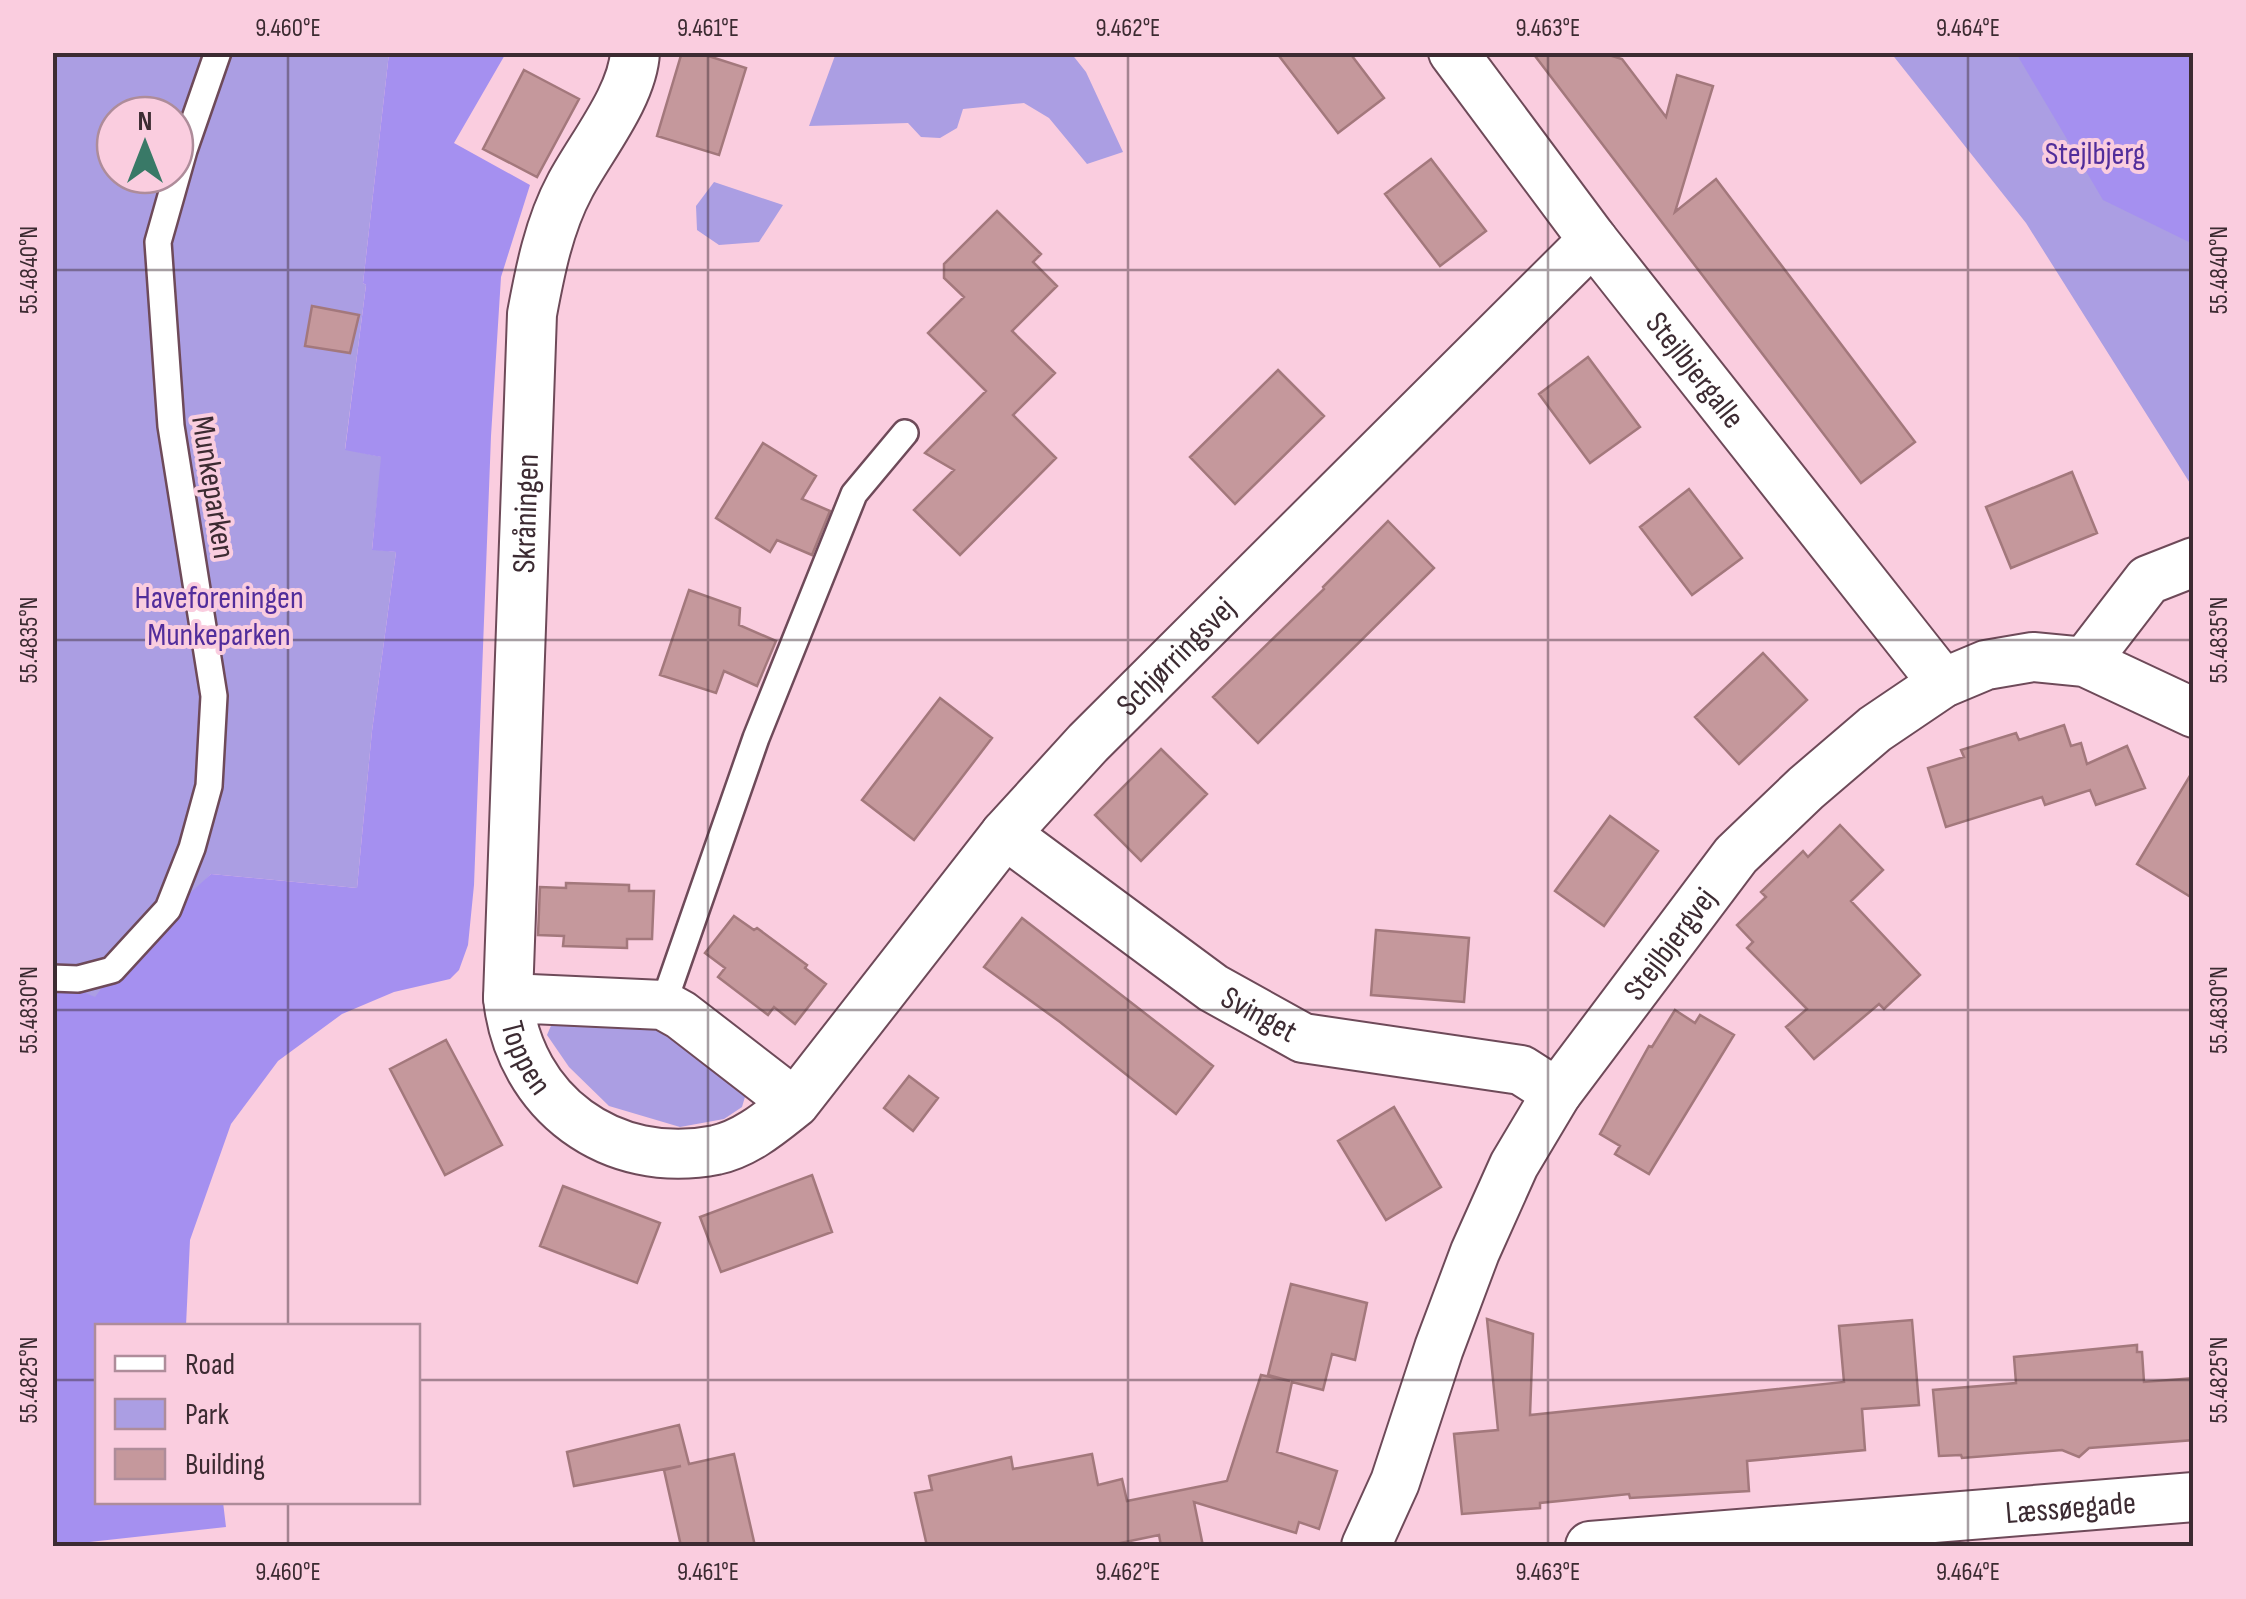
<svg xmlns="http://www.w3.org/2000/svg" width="2246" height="1599" viewBox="0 0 2246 1599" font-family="'Sofia Sans Condensed',sans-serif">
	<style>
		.green { fill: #ab9ee3; fill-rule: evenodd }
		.forest { fill: #a590f0 }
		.building { fill: #c5989c; stroke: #a3787c; stroke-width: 2.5 }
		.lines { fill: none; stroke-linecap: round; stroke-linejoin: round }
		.lane-casing { stroke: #6e4a59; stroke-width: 30 }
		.street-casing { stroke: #6e4a59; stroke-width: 52 }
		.lane { stroke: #fff; stroke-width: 25 }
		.street { stroke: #fff; stroke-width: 48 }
		.ticks { fill: none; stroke: #3c2b32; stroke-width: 2.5; stroke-opacity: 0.45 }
		.labels { text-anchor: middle; stroke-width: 8; stroke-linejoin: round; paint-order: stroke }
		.park-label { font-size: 32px; fill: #512d9b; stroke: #facddf }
		.street-label { font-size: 32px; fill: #3c2b32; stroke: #facddf }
		.neatline { fill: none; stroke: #3c2b32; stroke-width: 4 }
		.ticks-label { font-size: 25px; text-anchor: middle; fill: #3c2b32 }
	</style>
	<rect width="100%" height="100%" fill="#facddf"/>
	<!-- green -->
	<path class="green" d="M52,53H389L363,283L366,285L345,449L382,457L372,549L396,552L372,731L357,888L211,874L95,998L67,985L52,972ZM115,115H175V175H115Z
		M836,53H1071L1086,72L1123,152L1087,164L1049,118L1024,103L963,109L957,128L940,138L921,137L908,123L809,126Z
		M1891,53H2193V488L2026,223Z
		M714,182L783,205L759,242L719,245L697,230L696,206Z
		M553,1021L668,1029L747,1090L742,1107L724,1119L680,1127L609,1106L569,1067L547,1035Z"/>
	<!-- forest -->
	<path class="forest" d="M389,53H506L454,143L530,185L501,277L491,436L474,885L468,945L459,970L450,979L394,992L342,1014L278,1061L231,1124L190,1240L186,1326H98V1502H223L226,1527L53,1546L52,972L67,985L95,997L136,942L211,874L357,888L372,731L396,552L372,550L381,457L345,450L366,285L363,283Z
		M2016,53H2193V244L2103,200Z"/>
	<!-- building -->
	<path class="building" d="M682,52H696L746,68L719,155L657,136Z
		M1276,52H1349L1384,98L1338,133Z
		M1532,52H1599L1622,59L1666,117L1677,75L1713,86L1675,212L1716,179L1915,442L1861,483Z
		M524,70L579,99L537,177L483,149Z
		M1431,159L1486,231L1440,266L1385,194Z
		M997,211L1041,254L1033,262L1057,286L1012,331L1055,373L1013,415L1056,458L960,555L914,510L954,470L925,453L986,391L928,333L964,297L944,278V264Z
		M312,306L359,315L350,353L305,346Z
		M1588,357L1640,427L1590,463L1539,394Z
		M1278,370L1324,416L1235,504L1190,457Z
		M763,443L816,476L802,499L830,511L812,555L777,540L770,552L716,518Z
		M2072,472L2097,533L2011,568L1986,507Z
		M1689,489L1742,558L1692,595L1640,527Z
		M1388,521L1434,568L1258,743L1213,697L1324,589L1323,587Z
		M689,590L740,608L739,625L776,641L757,686L724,671L716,693L660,675Z
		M1763,653L1807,700L1739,764L1695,717Z
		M940,698L992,738L914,840L862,800Z
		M2064,725L2071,746L2081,743L2087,764L2127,746L2145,788L2096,805L2090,790L2045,805L2042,797L1946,827L1928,768L1964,757L1961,750L2016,733L2019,740Z
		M1161,749L1207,794L1141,861L1095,815Z
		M2194,769V899L2137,864Z
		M1610,816L1658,851L1604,926L1555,891Z
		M1840,825L1883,870L1851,901L1920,975L1884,1009L1879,1004L1814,1059L1786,1027L1807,1009L1747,948L1753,942L1737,925L1766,897L1761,892L1803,851L1808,857Z
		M566,883L629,885V891H654L652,939H627V948L563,946L564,936L538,935L540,887L566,888Z
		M734,916L754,930L757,928L807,965L805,968L826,984L795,1024L774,1007L768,1015L718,977L725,968L705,953Z
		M1022,918L1213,1066L1176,1114L1060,1022L984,967Z
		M1376,930L1469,938L1464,1002L1371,995Z
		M1675,1010L1695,1023L1700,1015L1734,1035L1649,1174L1615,1154L1620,1146L1600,1134L1649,1046L1652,1047Z
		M446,1040L502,1145L445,1175L390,1069Z
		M909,1076L938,1098L913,1131L884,1108Z
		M1394,1107L1441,1187L1386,1220L1338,1141Z
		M812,1175L832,1232L721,1272L700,1217Z
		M563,1186L660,1223L637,1283L540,1246Z
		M1291,1284L1367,1303L1355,1360L1332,1354L1323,1390L1292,1382L1277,1452L1337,1471L1319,1529L1299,1522L1296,1533L1194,1502L1203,1546H1161L1159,1535L1106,1546H927L915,1493L932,1490L929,1476L1011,1457L1013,1469L1092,1454L1098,1485L1122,1479L1127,1501L1227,1481L1261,1375L1290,1381L1268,1375Z
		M1487,1319L1533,1334L1530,1415L1844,1382L1839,1326L1912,1320L1919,1405L1862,1409L1865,1450L1747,1461L1749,1491L1630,1498L1629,1494L1540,1503V1508L1462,1514L1454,1434L1498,1430Z
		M2137,1345V1352H2142L2144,1382L2194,1378V1440L2089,1448L2079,1457L2062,1450L1962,1458L1961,1455L1939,1456L1933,1390L2016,1383L2014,1357Z
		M679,1425L689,1464L734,1454L755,1546H681L664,1470L681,1466L574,1486L567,1452Z"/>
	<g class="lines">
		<!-- lane casing -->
		<g class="lane-casing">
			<path id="lane" d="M52,978L78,979L112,970L168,909L192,848L209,786L214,696L171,426L158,242L184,150L218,52
				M663,1005L756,738L854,494L905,433"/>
		</g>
		<!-- street casing -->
		<g class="street-casing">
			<g id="street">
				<path id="s1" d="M1453,52L1593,240L1943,683"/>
				<path d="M2085,662L2148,580L2194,562"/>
				<path id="s2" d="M1005,834L1213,988L1303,1038L1521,1070L1557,1093"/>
				<path id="s3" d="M508,998L532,314C540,271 549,225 570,186C590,148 633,96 635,52"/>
				<path id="s4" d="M795,1103L681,1015L663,1005L508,998C519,1103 611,1171 716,1150C747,1143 771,1122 795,1103L1005,834L1088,743L1593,240"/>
				<path id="s5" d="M1366,1546L1395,1482L1439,1348L1475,1252L1514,1165L1557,1093L1736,855L1806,788L1875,729L1943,683L1986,665L2033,657L2085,662L2194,713"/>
				<path id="s6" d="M1590,1546L2194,1497"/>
			</g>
		</g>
		<!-- lane -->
		<use href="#lane" class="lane"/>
		<!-- street -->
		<use href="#street" class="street"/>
	</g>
	<!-- ticks -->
	<path class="ticks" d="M288,52V1326M708,52V1546M1128,52V1546M1548,52V1546M1968,52V1546M52,270H2194M52,640H2194M52,1010H2194M52,1380H98M418,1380H2194M288,1502V1546"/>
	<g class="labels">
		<!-- park labels -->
		<g class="park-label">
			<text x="2095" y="164">Stejlbjerg</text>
			<text x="219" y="608">Haveforeningen<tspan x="219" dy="37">Munkeparken</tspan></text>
		</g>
		<!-- street labels -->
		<g class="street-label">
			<text dy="11" stroke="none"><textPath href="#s1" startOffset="400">Stejlbjergalle</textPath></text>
			<text transform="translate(214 487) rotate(81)" y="11">Munkeparken</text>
			<text dy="11" stroke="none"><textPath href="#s3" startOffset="485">Skråningen</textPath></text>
			<text dy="11" stroke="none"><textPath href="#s4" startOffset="1292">Schjørringsvej</textPath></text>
			<text dy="11" stroke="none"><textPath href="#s5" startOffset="680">Stejlbjergvej</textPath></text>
			<text dy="11" stroke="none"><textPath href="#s2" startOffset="312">Svinget</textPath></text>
			<text dy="11" stroke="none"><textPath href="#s4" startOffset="382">Toppen</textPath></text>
			<text dy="11" stroke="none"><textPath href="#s6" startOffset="482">Læssøegade</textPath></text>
		</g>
	</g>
	<!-- border -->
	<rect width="2246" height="1599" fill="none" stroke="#facddf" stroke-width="110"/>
	<!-- legend -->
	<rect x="95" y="1324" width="325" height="180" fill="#facddf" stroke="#ae8c9a" stroke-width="2.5"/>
	<rect x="115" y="1356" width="50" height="15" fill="#ffffff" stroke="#ae8c9a" stroke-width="2.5"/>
	<text x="185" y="1374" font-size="30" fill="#3c2b32">Road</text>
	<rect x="115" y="1399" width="50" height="30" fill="#ab9ee3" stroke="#ae8c9a" stroke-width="2.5"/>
	<text x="185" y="1424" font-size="30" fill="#3c2b32">Park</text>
	<rect x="115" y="1449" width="50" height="30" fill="#c5989c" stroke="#ae8c9a" stroke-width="2.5"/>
	<text x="185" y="1474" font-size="30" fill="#3c2b32">Building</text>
	<!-- north arrow -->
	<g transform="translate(145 145)"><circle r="48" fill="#facddf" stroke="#ae8c9a" stroke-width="2.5"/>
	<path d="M0-8L18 38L0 25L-18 38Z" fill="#397967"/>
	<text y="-15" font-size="28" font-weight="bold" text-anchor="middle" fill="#3c2b32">N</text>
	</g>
	<rect x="55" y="55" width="2136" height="1489" class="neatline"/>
	<g class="ticks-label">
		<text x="288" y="36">9.460°E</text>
		<text x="708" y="36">9.461°E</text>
		<text x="1128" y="36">9.462°E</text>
		<text x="1548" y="36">9.463°E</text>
		<text x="1968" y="36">9.464°E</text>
		<text transform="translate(28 270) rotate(-90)" y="9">55.4840°N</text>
		<text transform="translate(2218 270) rotate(-90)" y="9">55.4840°N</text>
		<text transform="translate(28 640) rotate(-90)" y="9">55.4835°N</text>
		<text transform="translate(2218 640) rotate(-90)" y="9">55.4835°N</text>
		<text transform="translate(28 1010) rotate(-90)" y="9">55.4830°N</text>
		<text transform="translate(2218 1010) rotate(-90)" y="9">55.4830°N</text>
		<text transform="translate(28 1380) rotate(-90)" y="9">55.4825°N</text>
		<text transform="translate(2218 1380) rotate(-90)" y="9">55.4825°N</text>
		<text x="288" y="1580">9.460°E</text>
		<text x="708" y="1580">9.461°E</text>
		<text x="1128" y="1580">9.462°E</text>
		<text x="1548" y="1580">9.463°E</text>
		<text x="1968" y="1580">9.464°E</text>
	</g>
</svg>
